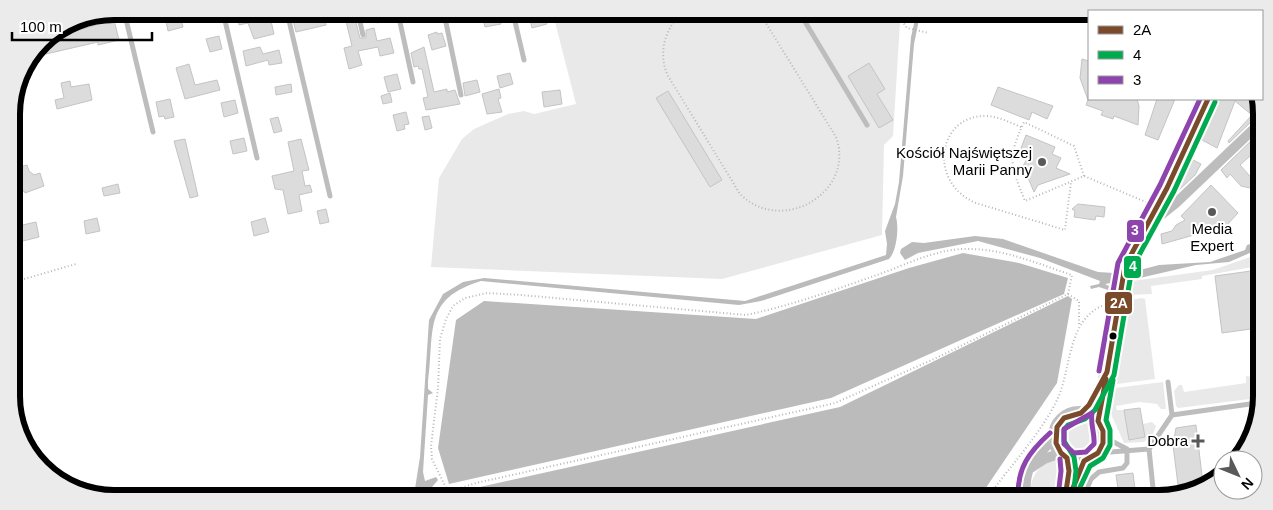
<svg xmlns="http://www.w3.org/2000/svg" width="1273" height="510" viewBox="0 0 1273 510" font-family="Arial,sans-serif">
	<style>
		.green { fill: #e9e9e9 }
		.water { fill: #bbb }
		.building { fill: #dcdcdc; stroke: #c4c4c4 }
		.lines { fill: none; stroke-linecap: round; stroke-linejoin: round }
		.path { stroke: #b8b8b8; stroke-width: 2; stroke-dasharray: 1 2.5; stroke-linecap: butt }
		.lane { stroke: #bdbdbd; stroke-width: 5 }
		.street { stroke: #bdbdbd; stroke-width: 10 }
		.secondary { stroke: #c0c0c0; stroke-width: 14 }
		.bus-1-casing { stroke: #fff; stroke-width: 9 }
		.bus-2-casing { stroke: #fff; stroke-width: 9 }
		.bus-3-casing { stroke: #fff; stroke-width: 9 }
		.bus-1 { stroke: #7a4b2a; stroke-width: 5 }
		.bus-2 { stroke: #00ab4f; stroke-width: 5 }
		.bus-3 { stroke: #8e44ad; stroke-width: 5 }
		.poi-dot { fill: #595959; stroke: #fff; stroke-width: 2 }
		.bus-dot { fill: #000; stroke: #fff; stroke-width: 2 }
		.labels { text-anchor: middle; stroke-width: 4; stroke-linejoin: round; paint-order: stroke }
		.poi-label { font-size: 15px; fill: #000; stroke: #fff; text-anchor: end }
		.rim { fill: none; stroke: #000; stroke-width: 6 }
		.line-badge { stroke: #fff; stroke-width: 2 }
		.badge-label { font-size: 14px; text-anchor: middle; font-weight: bold; fill: #fff }
	</style>
	<rect width="100%" height="100%" fill="#fff"/>
	<!-- green -->
	<path class="green" d="M553,14L868,15L869,17L900,22L893,136L884,145L882,235L722,279L431,267L439,178L462,139L474,129L508,114L524,111L534,114L576,104Z
		M1259,254L1258,266L1202,276V279L1151,286L1152,294L1129,295L1132,281L1213,270Z
		M1142,298L1145,299L1155,379L1117,384L1114,381L1127,303L1130,300Z
		M1246,376L1253,377L1256,392L1250,399L1178,408L1176,406L1174,391L1179,385H1182L1184,392L1246,383Z
		M1163,382L1166,409H1161L1157,404L1139,402L1116,406L1117,410H1124L1129,440L1144,437L1143,424L1152,422L1156,426L1153,434L1144,442L1124,443L1107,405L1115,388Z
		M1062 437a18 18 0 1 1 36 0a18 18 0 1 1-36 0Z
		M1052,459L1062,463L1066,476L1060,498H1030C1030,479 1035,469 1052,459Z"/>
	<!-- water -->
	<path class="water" d="M916,15H920L914,44L903,176L896,217C899,227 897,251 889,259L761,301L739,305L481,281C422,299 435,331 428,382V389L433,393L428,395L423,472L425,481L436,477L438,480L432,487V495H414L420,457L429,320L443,294L463,282L484,278L745,301L886,255L887,244L885,231L895,204L899,182L911,37Z
		M975,236L1003,239L1098,272L1114,273L1111,283L1105,284L1109,286L1108,290L1099,287L1091,289L1090,286L1099,284L1100,281L1040,258L978,241L918,253L905,260L900,253L901,249L912,242L924,243Z
		M1256,242L1259,243V249L1229,262L1196,265L1131,280L1136,271L1159,265L1210,262L1245,250L1247,245Z
		M963,253L1019,263L1068,278L1064,294L831,398L449,484L438,448L456,320L484,301L756,319L909,268Z
		M1068,296L1072,299L1057,383L979,498L475,495L480,487L840,407Z"/>
	<!-- building -->
	<path class="building" d="M164,12H179L183,27L168,31Z
		M249,12H269L274,34L254,39L248,23L239,25L237,15Z
		M324,13L326,25L296,32L293,20Z
		M374,13H390L391,19L377,23Z
		M422,13H440V17L424,21Z
		M498,13L501,24L485,27L482,15Z
		M536,13H543L547,24L532,28L529,15Z
		M354,15L360,38H366V30L374,28L377,41L390,38L394,53L380,56L378,47L358,51L362,65L349,69L344,48L352,46L345,17Z
		M114,20L119,40L98,45V42L46,54L43,41L45,39Z
		M437,32V34L442,33L446,46L432,50L428,35Z
		M219,36L222,49L210,52L206,39Z
		M260,47L263,54L279,50L282,63L269,65L268,60L246,66L243,51Z
		M424,47L434,92L447,89V92L455,90L460,104L426,110L423,98L428,97L422,69H419L418,66L414,67L411,53Z
		M1082,59L1089,61V99H1137L1139,106L1138,125L1114,116L1113,119L1101,115L1103,111L1086,105L1088,100L1080,78Z
		M869,63L885,89L877,94L893,120L879,128L848,76Z
		M189,64L195,85L217,80L220,90L185,99L176,68Z
		M510,73L513,84L500,88L497,76Z
		M397,74L401,89L388,92L384,77Z
		M477,80L480,92L465,96L463,83Z
		M70,81L71,87L89,84L92,100L57,109L55,100L64,98L61,83Z
		M291,84L292,92L276,95L275,87Z
		M998,87L1053,106L1047,119L1032,112L1029,120L991,105Z
		M499,89L501,98L498,99L502,112L487,114L482,94Z
		M560,90L562,104L544,107L542,92Z
		M668,91L722,180L710,187L656,98Z
		M390,93L392,102L383,104L381,96Z
		M170,99L174,117L165,119L164,116L159,117L156,102Z
		M1157,99H1175L1158,140L1145,135Z
		M1221,99H1247L1259,108L1252,115L1235,101L1217,148L1202,140Z
		M235,100L238,113L224,117L221,103Z
		M406,112L409,124L404,125L405,129L397,131L393,115Z
		M1252,115L1255,118L1229,143L1228,141Z
		M429,116L432,128L425,130L422,117Z
		M278,117L282,131L274,133L270,119Z
		M1260,132V147L1240,165L1256,183L1250,188L1241,186L1230,174L1227,178L1221,170Z
		M1026,135L1055,147L1052,154L1061,158L1056,168L1070,174L1038,185L1034,192L1023,166L1027,159L1021,148Z
		M244,138L247,151L233,154L230,141Z
		M185,139L198,196L190,198L174,141Z
		M301,139L309,170L302,171L305,186L310,185L312,192L299,195L302,211L288,214L283,190L275,189L272,176L294,171L288,142Z
		M1193,160L1201,164L1195,175L1177,192Z
		M27,165L29,171L34,175L40,173L44,186L25,193L24,191L14,193L12,183L16,182L12,169Z
		M118,184L120,193L104,196L102,188Z
		M1211,185L1238,213L1226,226L1162,244L1161,234L1172,231L1176,225L1185,220L1181,216Z
		M1078,204L1105,207L1104,217L1096,216L1095,220L1074,217L1075,211L1072,209Z
		M326,209L329,222L320,224L317,211Z
		M97,218L100,231L86,234L84,221Z
		M265,218L269,232L254,236L251,222Z
		M36,222L39,237L19,242L17,233L19,232L18,226Z
		M1258,270V328L1222,333L1215,276Z
		M1140,408L1145,437L1129,440L1124,410Z
		M1196,425L1203,484L1179,493L1173,445L1176,428Z
		M1133,473L1136,498H1100V492L1118,489L1116,475Z"/>
	<g class="lines">
		<!-- path -->
		<path class="path" d="M680,14C664,32 658,54 668,76L740,194C782,236 856,192 836,137L761,15
			M898,15L907,28L929,33
			M1021,127C1009,122 998,116 984,116C937,117 928,183 976,203L1065,230L1071,182
			M1084,176L1074,146L1024,122C1007,159 1010,164 1025,201L1084,176L1146,202
			M12,277C21,300 20,329 13,353
			M14,282L76,264
			M1068,294L1079,301V325
			M448,492L476,483L835,403L934,359L1068,294
			M453,495L448,492L432,459L431,446L438,388L440,339L446,319L453,306L465,298L487,293L521,295L746,315C789,306 832,291 874,276C904,266 936,248 969,249C1005,249 1038,264 1072,275L1068,294
			M1091,497L1118,494
			M987,498C1010,466 1041,434 1058,398C1072,366 1067,317 1107,304"/>
		<!-- lane -->
		<path class="lane" d="M124,11L153,132
			M223,12L257,158
			M287,12L330,196
			M358,13L363,35
			M398,13L413,82
			M444,13L461,95
			M513,13L524,60
			M801,15L867,125
			M1168,382L1172,415
			M1104,437L1127,449
			M1149,449L1154,498
			M1098,453L1149,449L1172,415L1257,403
			M1083,498L1091,479L1099,472L1123,468L1127,463V449"/>
		<!-- street -->
		<path class="street" d="M1147,226L1177,202L1261,122
			M1032,467L1044,459L1061,453
			M1026,498C1023,466 1034,458 1055,438"/>
		<!-- secondary -->
		<path class="secondary" d="M1055 437a24 24 0 1 1 48 0a24 24 0 1 1-48 0Z
			M1098,421L1125,266L1167,188L1208,99
			M1066,498L1073,488L1084,461"/>
		<!-- bus-1 casing -->
		<g class="bus-1-casing">
			<path id="bus-1" d="M1065,498L1069,471L1067,458L1061,453L1056,443L1057,427L1064,418L1081,413L1089,405L1107,372L1125,266L1167,188L1208,99
				M1066,498L1073,488L1084,461L1098,453L1103,443V431L1098,421L1106,379"/>
		</g>
		<!-- bus-2 casing -->
		<g class="bus-2-casing">
			<path id="bus-2" d="M1073,498L1076,471L1074,457L1064,441V430L1068,425L1085,419L1095,410L1114,375L1132,268L1174,191L1215,102
				M1075,498L1090,466L1103,458L1110,445V430L1106,420L1113,380"/>
		</g>
		<!-- bus-3 casing -->
		<g class="bus-3-casing">
			<path id="bus-3" d="M1099,371L1118,263L1160,185L1200,99
				M1092,413C1090,424 1095,433 1094,444L1086,452L1074,453L1064,444V429Z
				M1058,497L1061,471L1060,459
				M1018,498C1017,468 1029,452 1050,433"/>
		</g>
		<!-- bus-1 -->
		<use href="#bus-1" class="bus-1"/>
		<!-- bus-2 -->
		<use href="#bus-2" class="bus-2"/>
		<!-- bus-3 -->
		<use href="#bus-3" class="bus-3"/>
	</g>
	<!-- markers -->
	<g class="poi-dot">
		<circle cx="1042" cy="162" r="5"/>
		<circle cx="1212" cy="212" r="5"/>
		<path d="M1195.5 433.5h5v5h5v5h-5v5h-5v-5h-5v-5h5z"/>
	</g>
	<circle class="bus-dot" cx="1113" cy="336" r="4.5"/>
	<g class="labels">
		<!-- poi labels -->
		<g class="poi-label">
			<text x="1032" y="158">Kościół Najświętszej<tspan x="1032" dy="17">Marii Panny</tspan></text>
			<text x="1212" y="234" text-anchor="middle">Media<tspan x="1212" dy="17">Expert</tspan></text>
			<text x="1188" y="446">Dobra</text>
		</g>
	</g>
	<!-- crop -->
	<path d="M0 0H1273V510H0ZM114 20H1159A94 94 0 0 1 1253 114V396A94 94 0 0 1 1159 490H114A94 94 0 0 1 20 396V114A94 94 0 0 1 114 20Z" fill="#ebebeb" fill-rule="evenodd"/>
	<path class="rim" d="M114 20H1159A94 94 0 0 1 1253 114V396A94 94 0 0 1 1159 490H114A94 94 0 0 1 20 396V114A94 94 0 0 1 114 20Z"/>
	<g class="line-badge">
		<rect x="1126" y="219" width="19" height="24" rx="5" fill="#8e44ad"/>
		<rect x="1123" y="255" width="19" height="24" rx="5" fill="#00ab4f"/>
		<rect x="1104" y="291" width="29" height="24" rx="5" fill="#7a4b2a"/>
	</g>
	<g class="badge-label">
		<text x="1135" y="235">3</text>
		<text x="1133" y="271">4</text>
		<text x="1119" y="308">2A</text>
	</g>
	<!-- legend -->
	<rect x="1088" y="10" width="175" height="90" fill="#ffffff" stroke="#999999"/>
	<rect x="1098" y="26" width="25" height="8" fill="#7a4b2a" stroke="#999999"/>
	<text x="1133" y="35" font-size="15" fill="#000000">2A</text>
	<rect x="1098" y="51" width="25" height="8" fill="#00ab4f" stroke="#999999"/>
	<text x="1133" y="60" font-size="15" fill="#000000">4</text>
	<rect x="1098" y="76" width="25" height="8" fill="#8e44ad" stroke="#999999"/>
	<text x="1133" y="85" font-size="15" fill="#000000">3</text>
	<!-- north arrow -->
	<g transform="translate(1238 475) rotate(133)"><circle r="24" fill="#ffffff" stroke="#999999"/>
	<path d="M0-4L9 19L0 12L-9 19Z" fill="#595959"/>
	<text y="-8" font-size="14" font-weight="bold" text-anchor="middle" fill="#000000">N</text>
	</g>
	<!-- scale -->
	<path d="M12 32v8h140v-8" fill="none" stroke="#000000" stroke-width="2.5"/>
	<text x="20" y="32" font-size="15" fill="#000000" stroke="#ffffff" stroke-width="4" paint-order="stroke">100 m</text>
</svg>
